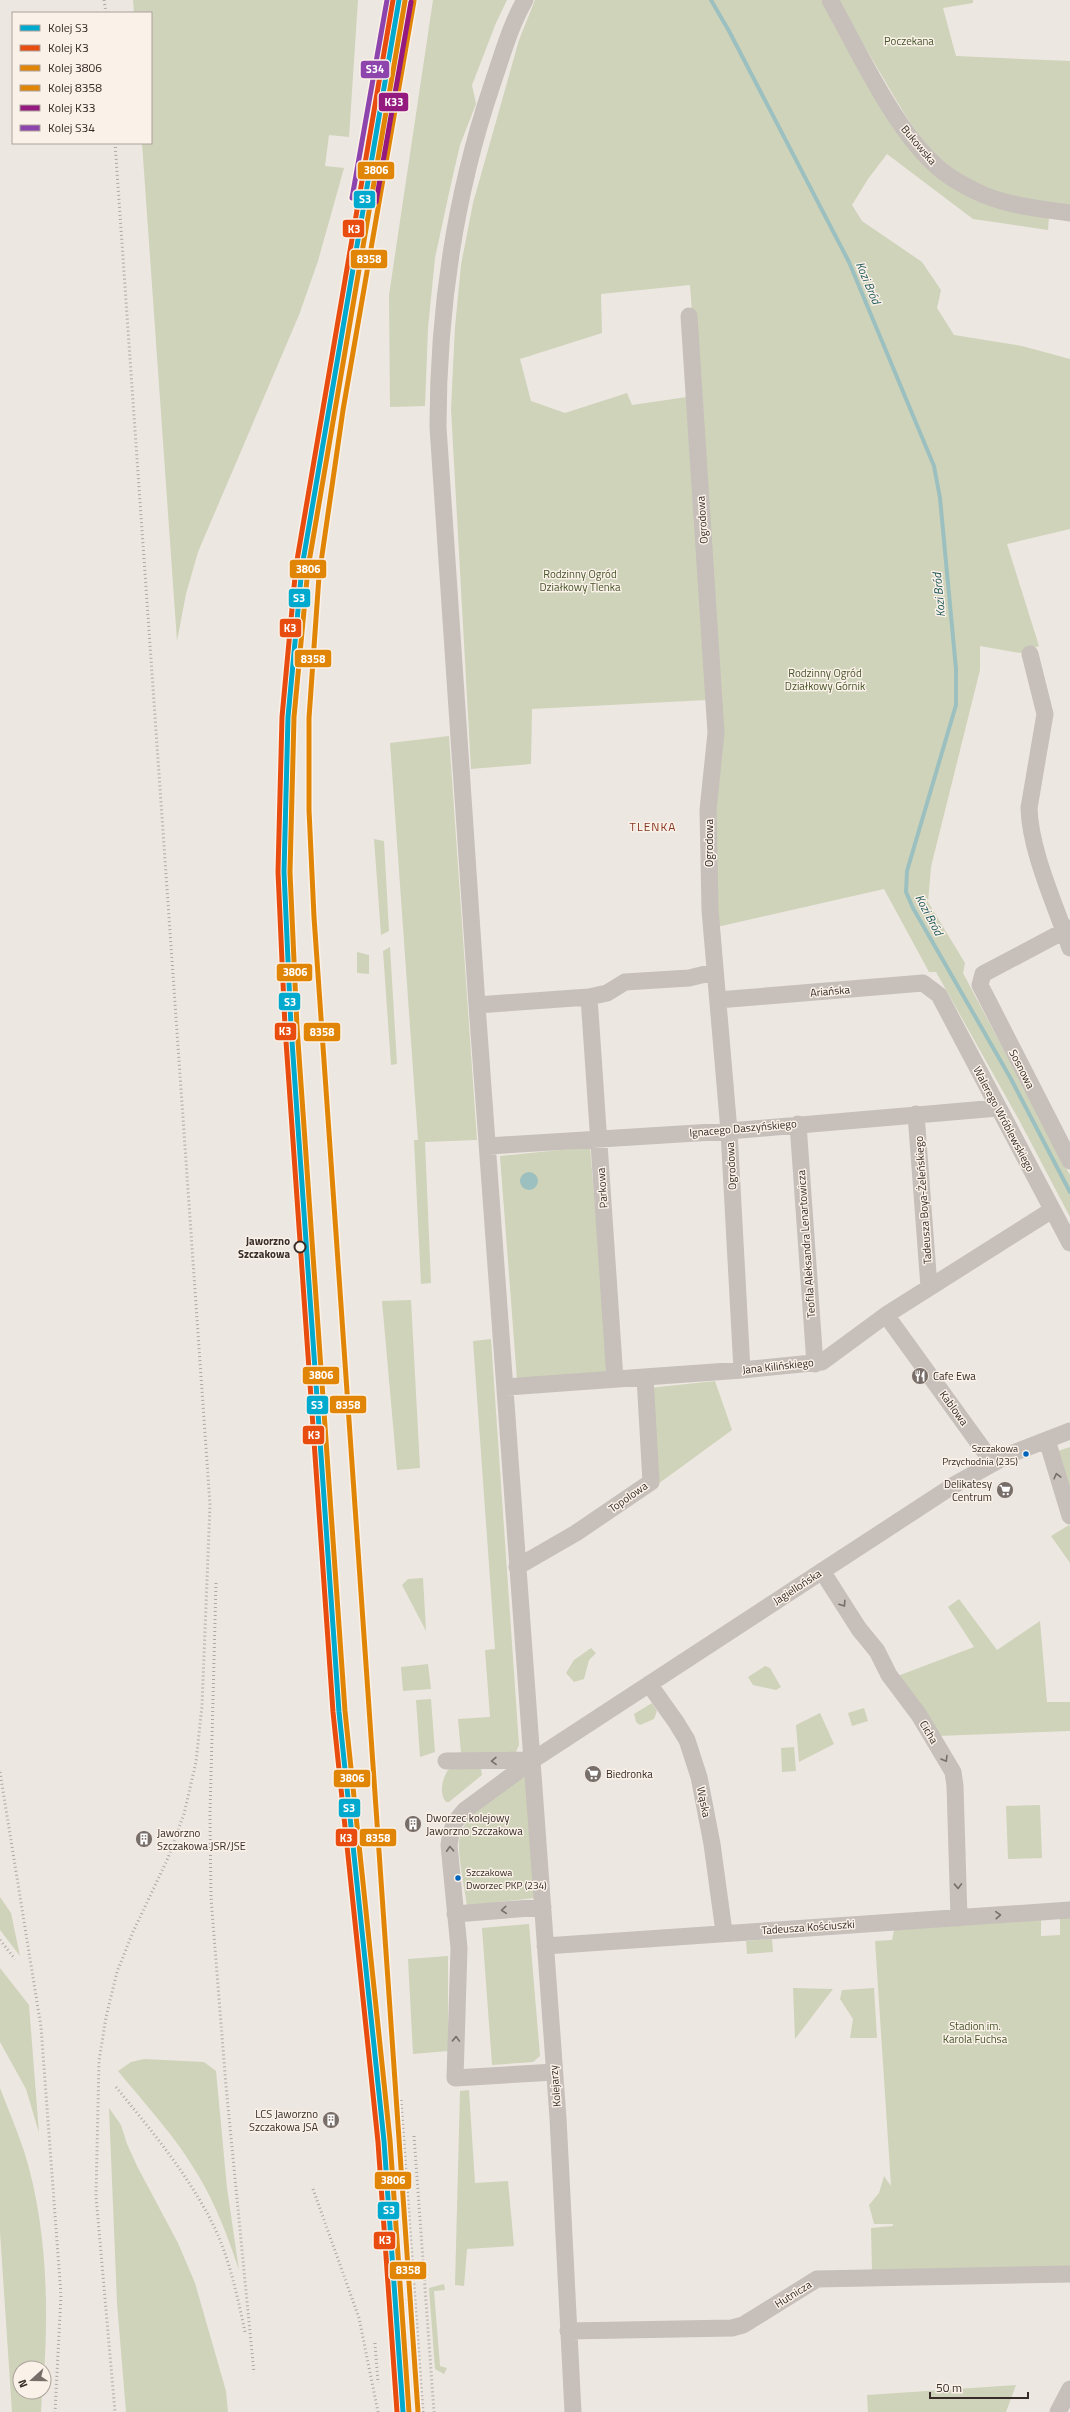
<svg xmlns="http://www.w3.org/2000/svg" width="1070" height="2412" viewBox="0 0 1070 2412" font-family="'Titillium Web',sans-serif">
	<style>
		.green { fill: #cfd3ba }
		.water { fill: #9cc0bf }
		.lines { fill: none; stroke-linecap: round; stroke-linejoin: round }
		.stream { stroke: #9cc0bf; stroke-width: 4 }
		.minor { stroke: #c6bfba; stroke-width: 17 }
		.rail { stroke: #aea8a4; stroke-width: 3; stroke-dasharray: 1 3; stroke-linecap: butt }
		.rail-1-casing { stroke: #faf1e8; stroke-width: 8 }
		.rail-2-casing { stroke: #faf1e8; stroke-width: 8 }
		.rail-3-casing { stroke: #faf1e8; stroke-width: 8 }
		.rail-4-casing { stroke: #faf1e8; stroke-width: 8 }
		.rail-5-casing { stroke: #faf1e8; stroke-width: 8 }
		.rail-6-casing { stroke: #faf1e8; stroke-width: 8 }
		.rail-1 { stroke: #00a9ce; stroke-width: 5 }
		.rail-2 { stroke: #e84d0f; stroke-width: 5 }
		.rail-3 { stroke: #e18506; stroke-width: 5 }
		.rail-4 { stroke: #e18506; stroke-width: 5 }
		.rail-5 { stroke: #951a80; stroke-width: 5 }
		.rail-6 { stroke: #8e44ad; stroke-width: 5 }
		.oneway { stroke: #776e6a }
		.stop-dot { fill: #faf1e8; stroke: #372c28; stroke-width: 2 }
		.bus-dot { fill: #0065bd; stroke: #faf1e8; stroke-width: 1.5 }
		.labels { text-anchor: middle; stroke-width: 3; stroke-linejoin: round; paint-order: stroke }
		.bus-label { font-size: 10px; fill: #372c28; stroke: #faf1e8; text-anchor: end }
		.park-label { font-size: 11px; fill: #48562b; stroke: #faf1e8 }
		.street-label { font-size: 11px; fill: #372c28; stroke: #faf1e8 }
		.stop-label { font-size: 11px; font-weight: bold; fill: #372c28; stroke: #faf1e8; text-anchor: end }
		.poi-label { font-size: 11px; fill: #372c28; stroke: #faf1e8; text-anchor: start }
		.water-label { font-size: 12px; font-style: italic; fill: #1d5759; stroke: #faf1e8 }
		.neighbourhood-label { font-size: 12px; letter-spacing: 1px; fill: #883520; stroke: #faf1e8 }
		.line-badge { stroke: #faf1e8; stroke-width: 1.5 }
		.badge-label { font-size: 11px; text-anchor: middle; font-weight: bold; fill: #fff }
	</style>
	<rect width="100%" height="100%" fill="#ede7e1"/>
	<!-- green -->
	<path class="green" d="M133,0H358L349,137L329,135L325,166L344,168L318,261L299,315L198,552L186,594L177,641L142,143H151V13H134Z
		M433,0H507L496,23L472,85L476,104L460,145L449,193L435,258L428,328L425,406L390,407L389,295Z
		M535,0H821L865,78L915,155L1049,217L1048,230L973,219L887,154L868,179L852,205L862,221L922,262L941,290L937,308L954,335L1022,346L1070,359V529L1007,544L1039,646L1020,653L980,646V670L931,867L928,902L965,963L963,973L1070,1175V1217L1019,1120L936,972H929L884,889L717,927L698,395L690,285L601,294L602,333L520,359L531,401L565,413L627,393L632,405L687,397L707,700L532,709L531,764L471,769L451,409L455,327L461,265L473,203L519,40Z
		M838,0H973V3L943,8L956,56L1070,61V207C1044,203 1018,200 993,191C937,171 913,129 885,81C869,54 853,27 838,0Z
		M449,736L477,1140L425,1142L431,1283L421,1284L414,1140H418L390,743Z
		M374,839L384,841L389,931L381,935Z
		M390,947L397,1064L391,1065L383,951Z
		M357,952L369,955V974L357,973Z
		M590,1147L609,1372L517,1380L500,1156Z
		M411,1300L420,1468L397,1470L382,1301Z
		M491,1339L519,1745L516,1752L461,1753L458,1719L490,1717L485,1650L495,1649L473,1341Z
		M715,1381L732,1430L658,1484L649,1388Z
		M1070,1447V1497L1058,1451Z
		M1069,1525L1070,1527V1563L1051,1536Z
		M423,1578L426,1631L402,1585L408,1579Z
		M959,1599L997,1650L1040,1621L1047,1702H1070V1731L937,1736L895,1677L974,1647L948,1607Z
		M591,1648L596,1653L589,1660L584,1679L574,1682L566,1673L574,1660Z
		M428,1664L431,1689L403,1691L401,1667Z
		M765,1666L770,1668L781,1687L776,1690L753,1685L748,1677Z
		M431,1699L435,1752L420,1757L416,1700Z
		M652,1703L657,1711L654,1719L640,1725L636,1722L634,1714Z
		M864,1708L868,1721L852,1726L848,1713Z
		M820,1713L834,1744L799,1762L796,1725Z
		M794,1747L796,1771L782,1772L781,1748Z
		M477,1767L481,1769L482,1775L449,1802H446C439,1794 442,1779 448,1770L452,1768Z
		M526,1773L534,1898L467,1906C465,1889 458,1858 459,1842C463,1809 502,1790 526,1773Z
		M1040,1805L1042,1858L1008,1859L1006,1806Z
		M0,1897L11,1913L20,1956L0,1930Z
		M1070,1917V2268L872,2271L871,2228L893,2226V2224H874L869,2205L879,2193L884,2176L891,2186L875,1941L892,1940L894,1930L1041,1920V1936L1060,1935V1918Z
		M529,1924L540,2056L533,2062L492,2065L482,1928Z
		M772,1939L773,1952L747,1954L746,1941Z
		M448,1956V2051L413,2054L408,1959Z
		M0,1968L29,2005L39,2133L26,2089L0,2042Z
		M793,1988L833,1989L795,2039Z
		M874,1988L877,2038H850L853,2019L840,1999L842,1990Z
		M144,2059L204,2062L216,2071L227,2188L239,2270C228,2237 216,2205 198,2175C176,2137 145,2104 118,2071L131,2062Z
		M0,2088C8,2109 17,2130 24,2151C46,2220 49,2302 44,2374V2368H20V2392H42L41,2412H12L0,2232Z
		M469,2090L475,2183L508,2181L514,2246L467,2249L464,2286L455,2285L460,2091Z
		M109,2108L121,2125L127,2144L137,2166L178,2243L195,2283L226,2391L228,2412H126L117,2303Z
		M444,2284L445,2290L434,2291L440,2366L447,2368L444,2374L435,2369L429,2288Z
		M1016,2385L1006,2412H868L867,2395Z"/>
	<!-- water -->
	<path class="water" d="M520 1181a9 9 0 1 1 18 0a9 9 0 1 1-18 0Z"/>
	<g class="lines">
		<!-- stream -->
		<path class="stream" d="M711,0L729,31L849,262L934,466L940,498L956,669V705L907,871L906,892L913,908L1011,1079L1070,1192"/>
		<!-- minor -->
		<path class="minor" d="M525,0C510,26 502,56 492,85C455,195 438,310 438,427L477,1005L558,2118L573,2412
			M830,0C858,50 892,124 933,163C947,177 966,187 984,195C1011,206 1041,209 1070,213
			M689,316L716,733L708,810L710,910L729,1131L742,1370
			M1030,654L1045,714L1029,808C1030,851 1056,906 1070,948
			M1070,928L983,974L980,985L1070,1161
			M589,997L615,1379
			M718,1000L923,983L939,995L1070,1243
			M477,1005L589,997L607,993L625,982L689,978L714,972
			M916,1114L929,1287
			M798,1124L815,1364
			M488,1146L729,1131L998,1108
			M886,1315L993,1463
			M506,1387L742,1370L822,1362L886,1315L1052,1210
			M1047,1440L1070,1516
			M517,1567L576,1533L651,1482L645,1377
			M822,1571L859,1629L877,1651L889,1675L919,1715L953,1772L955,1786L959,1918
			M649,1684L676,1722L687,1740L699,1777L712,1844L724,1932
			M446,1761L533,1760
			M455,1914L543,1907
			M545,1946L1070,1910
			M554,2072L455,2078L459,1948L449,1845L451,1833L455,1822L465,1810L533,1760L954,1485L1008,1455L1070,1431
			M568,2331L732,2328L743,2325L817,2279L1070,2274
			M1058,2412L1070,2389"/>
		<!-- rail -->
		<path class="rail" d="M104,0L106,13
			M115,143L210,1505L202,1706L196,1762L184,1814L168,1858L133,1932L117,1972L106,2017L99,2061L96,2196L115,2412
			M216,1583L210,1814L211,1898L226,2086L254,2373
			M0,1772L41,2027L61,2295L55,2412
			M0,1940L15,1959
			M116,2087C154,2134 193,2180 218,2235C231,2266 238,2299 245,2332
			M401,2100L423,2412
			M414,2136L434,2412
			M313,2189L359,2318L378,2412
			M375,2343L378,2383
			M403,2412L404,2297"/>
		<!-- rail-1 casing -->
		<g class="rail-1-casing">
			<path id="rail-1" d="M399,0L302,567L288,717L284,872L291,1027L339,1712L384,2141L403,2412"/>
		</g>
		<!-- rail-2 casing -->
		<g class="rail-2-casing">
			<path id="rail-2" d="M393,0L296,566L282,717L278,872L285,1027L333,1712L378,2142L397,2412"/>
		</g>
		<!-- rail-3 casing -->
		<g class="rail-3-casing">
			<path id="rail-3" d="M405,1L308,568L294,717L290,872L297,1027L345,1711L390,2140L409,2412"/>
		</g>
		<!-- rail-4 casing -->
		<g class="rail-4-casing">
			<path id="rail-4" d="M414,1L343,410L319,576L309,718V810L314,917L418,2412"/>
		</g>
		<!-- rail-5 casing -->
		<g class="rail-5-casing">
			<path id="rail-5" d="M376,202L411,2"/>
		</g>
		<!-- rail-6 casing -->
		<g class="rail-6-casing">
			<path id="rail-6" d="M352,198L387,0"/>
		</g>
		<!-- rail-1 -->
		<use href="#rail-1" class="rail-1"/>
		<!-- rail-2 -->
		<use href="#rail-2" class="rail-2"/>
		<!-- rail-3 -->
		<use href="#rail-3" class="rail-3"/>
		<!-- rail-4 -->
		<use href="#rail-4" class="rail-4"/>
		<!-- rail-5 -->
		<use href="#rail-5" class="rail-5"/>
		<!-- rail-6 -->
		<use href="#rail-6" class="rail-6"/>
	</g>
	<!-- one-way arrows -->
	<defs><path id="oneway-chevron" d="M-2-3.5L2.5 0L-2 3.5" fill="none" stroke-width="1.6" stroke-linecap="round" stroke-linejoin="round"/></defs>
	<g class="oneway">
		<use href="#oneway-chevron" transform="translate(1057 1476) rotate(-104)"/>
		<use href="#oneway-chevron" transform="translate(843 1604) rotate(57)"/>
		<use href="#oneway-chevron" transform="translate(945 1759) rotate(59)"/>
		<use href="#oneway-chevron" transform="translate(494 1761) rotate(179)"/>
		<use href="#oneway-chevron" transform="translate(450 1849) rotate(-93)"/>
		<use href="#oneway-chevron" transform="translate(958 1886) rotate(88)"/>
		<use href="#oneway-chevron" transform="translate(504 1910) rotate(175)"/>
		<use href="#oneway-chevron" transform="translate(998 1915) rotate(-4)"/>
		<use href="#oneway-chevron" transform="translate(456 2039) rotate(-88)"/>
	</g>
	<!-- icons -->
	<defs>
		<g id="restaurant-disc" transform="scale(0.9)"><circle r="9.5" fill="#776d69" stroke="#faf1e8"/><path d="M-5-6h1v4h1v-4h1v4h1v-4h1v5L-1.5 .5V6h-2V.5L-5-1ZM5-6V6H3V1.5H1.5Q1.5-4 5-6Z" fill="#fff"/></g>
		<g id="supermarket-disc" transform="scale(0.9)"><circle r="9.5" fill="#776d69" stroke="#faf1e8"/><path d="M-6-5.5h2.5l.6 2H6L4.5 2H-2.5L-4.4-4H-6ZM-1.5 3.2a1.3 1.3 0 1 0 .1 0ZM3 3.2a1.3 1.3 0 1 0 .1 0Z" fill="#fff"/></g>
		<g id="building-disc" transform="scale(0.9)"><circle r="9.5" fill="#776d69" stroke="#faf1e8"/><path d="M-4-6H4V6H1V3H-1V6H-4ZM-2.5-4.3h1.7v1.8h-1.7ZM.8-4.3h1.7v1.8H.8ZM-2.5-1h1.7V.8h-1.7ZM.8-1h1.7V.8H.8Z" fill="#fff"/></g>
	</defs>
	<g fill-rule="evenodd">
		<use href="#restaurant-disc" x="920" y="1376"/>
		<use href="#supermarket-disc" x="1005" y="1490"/>
		<use href="#supermarket-disc" x="593" y="1774"/>
		<use href="#building-disc" x="413" y="1824"/>
		<use href="#building-disc" x="144" y="1839"/>
		<use href="#building-disc" x="331" y="2120"/>
	</g>
	<!-- markers -->
	<circle class="stop-dot" cx="300" cy="1247" r="5.5"/>
	<g class="bus-dot">
		<circle cx="1026" cy="1454" r="3.5"/>
		<circle cx="458" cy="1878" r="3.5"/>
	</g>
	<g class="labels">
		<!-- bus labels -->
		<g class="bus-label">
			<text x="1018" y="1452">Szczakowa<tspan x="1018" dy="13">Przychodnia (235)</tspan></text>
			<text x="466" y="1876" text-anchor="start">Szczakowa<tspan x="466" dy="13">Dworzec PKP (234)</tspan></text>
		</g>
		<!-- park labels -->
		<g class="park-label">
			<text x="909" y="45">Poczekana</text>
			<text x="580" y="578">Rodzinny Ogród<tspan x="580" dy="13">Działkowy Tlenka</tspan></text>
			<text x="825" y="677">Rodzinny Ogród<tspan x="825" dy="13">Działkowy Górnik</tspan></text>
			<text x="975" y="2030">Stadion im.<tspan x="975" dy="13">Karola Fuchsa</tspan></text>
		</g>
		<!-- street labels -->
		<g class="street-label">
			<text transform="translate(919 145) rotate(50)" y="4">Bukowska</text>
			<text transform="translate(702 520) rotate(-94)" y="4">Ogrodowa</text>
			<text transform="translate(709 843) rotate(-90)" y="4">Ogrodowa</text>
			<text transform="translate(830 991) rotate(-5)" y="4">Ariańska</text>
			<text transform="translate(1022 1069) rotate(63)" y="4">Sosnowa</text>
			<text transform="translate(1004 1119) rotate(62)" y="4">Walerego Wróblewskiego</text>
			<text transform="translate(743 1128) rotate(-5)" y="4">Ignacego Daszyńskiego</text>
			<text transform="translate(731 1166) rotate(-93)" y="4">Ogrodowa</text>
			<text transform="translate(602 1188) rotate(-94)" y="4">Parkowa</text>
			<text transform="translate(923 1200) rotate(-94)" y="4">Tadeusza Boya-Żeleńskiego</text>
			<text transform="translate(806 1244) rotate(-94)" y="4">Teofila Aleksandra Lenartowicza</text>
			<text transform="translate(778 1366) rotate(-6)" y="4">Jana Kilińskiego</text>
			<text transform="translate(954 1408) rotate(54)" y="4">Kablowa</text>
			<text transform="translate(628 1497) rotate(-35)" y="4">Topolowa</text>
			<text transform="translate(797 1587) rotate(-33)" y="4">Jagiellońska</text>
			<text transform="translate(929 1732) rotate(59)" y="4">Cicha</text>
			<text transform="translate(704 1802) rotate(79)" y="4">Wąska</text>
			<text transform="translate(808 1927) rotate(-4)" y="4">Tadeusza Kościuszki</text>
			<text transform="translate(555 2086) rotate(-95)" y="4">Kolejarzy</text>
			<text transform="translate(793 2294) rotate(-32)" y="4">Hutnicza</text>
		</g>
		<!-- stop labels -->
		<g class="stop-label">
			<text x="290" y="1245">Jaworzno<tspan x="290" dy="13">Szczakowa</tspan></text>
		</g>
		<!-- poi labels -->
		<g class="poi-label">
			<text x="933" y="1380">Cafe Ewa</text>
			<text x="992" y="1488" text-anchor="end">Delikatesy<tspan x="992" dy="13">Centrum</tspan></text>
			<text x="606" y="1778">Biedronka</text>
			<text x="426" y="1822">Dworzec kolejowy<tspan x="426" dy="13">Jaworzno Szczakowa</tspan></text>
			<text x="157" y="1837">Jaworzno<tspan x="157" dy="13">Szczakowa JSR/JSE</tspan></text>
			<text x="318" y="2118" text-anchor="end">LCS Jaworzno<tspan x="318" dy="13">Szczakowa JSA</tspan></text>
		</g>
		<!-- water labels -->
		<g class="water-label">
			<text transform="translate(868 283) rotate(67)" y="4">Kozi Bród</text>
			<text transform="translate(939 595) rotate(-95)" y="4">Kozi Bród</text>
			<text transform="translate(929 915) rotate(62)" y="4">Kozi Bród</text>
		</g>
		<!-- neighbourhood labels -->
		<g class="neighbourhood-label">
			<text x="653" y="831">TLENKA</text>
		</g>
	</g>
	<g class="line-badge">
		<rect x="360" y="60" width="30" height="19" rx="4" fill="#8e44ad"/>
		<rect x="378" y="92" width="31" height="20" rx="4" fill="#951a80"/>
		<rect x="357" y="161" width="38" height="19" rx="4" fill="#e18506"/>
		<rect x="353" y="190" width="23" height="19" rx="4" fill="#00a9ce"/>
		<rect x="342" y="219" width="23" height="19" rx="4" fill="#e84d0f"/>
		<rect x="350" y="249" width="38" height="20" rx="4" fill="#e18506"/>
		<rect x="289" y="559" width="38" height="20" rx="4" fill="#e18506"/>
		<rect x="288" y="588" width="23" height="20" rx="4" fill="#00a9ce"/>
		<rect x="279" y="618" width="23" height="20" rx="4" fill="#e84d0f"/>
		<rect x="294" y="649" width="38" height="19" rx="4" fill="#e18506"/>
		<rect x="276" y="963" width="37" height="19" rx="4" fill="#e18506"/>
		<rect x="278" y="992" width="23" height="19" rx="4" fill="#00a9ce"/>
		<rect x="274" y="1022" width="23" height="19" rx="4" fill="#e84d0f"/>
		<rect x="303" y="1022" width="38" height="20" rx="4" fill="#e18506"/>
		<rect x="302" y="1366" width="38" height="19" rx="4" fill="#e18506"/>
		<rect x="329" y="1395" width="38" height="19" rx="4" fill="#e18506"/>
		<rect x="306" y="1395" width="23" height="20" rx="4" fill="#00a9ce"/>
		<rect x="302" y="1425" width="23" height="20" rx="4" fill="#e84d0f"/>
		<rect x="333" y="1769" width="38" height="19" rx="4" fill="#e18506"/>
		<rect x="338" y="1798" width="23" height="20" rx="4" fill="#00a9ce"/>
		<rect x="359" y="1828" width="38" height="19" rx="4" fill="#e18506"/>
		<rect x="335" y="1828" width="23" height="19" rx="4" fill="#e84d0f"/>
		<rect x="374" y="2171" width="38" height="19" rx="4" fill="#e18506"/>
		<rect x="377" y="2201" width="23" height="19" rx="4" fill="#00a9ce"/>
		<rect x="373" y="2231" width="23" height="19" rx="4" fill="#e84d0f"/>
		<rect x="389" y="2261" width="38" height="19" rx="4" fill="#e18506"/>
	</g>
	<g class="badge-label">
		<text x="375" y="73">S34</text>
		<text x="394" y="106">K33</text>
		<text x="376" y="174">3806</text>
		<text x="365" y="203">S3</text>
		<text x="354" y="233">K3</text>
		<text x="369" y="263">8358</text>
		<text x="308" y="573">3806</text>
		<text x="299" y="602">S3</text>
		<text x="290" y="632">K3</text>
		<text x="313" y="663">8358</text>
		<text x="295" y="976">3806</text>
		<text x="290" y="1006">S3</text>
		<text x="285" y="1035">K3</text>
		<text x="322" y="1036">8358</text>
		<text x="321" y="1379">3806</text>
		<text x="348" y="1409">8358</text>
		<text x="317" y="1409">S3</text>
		<text x="314" y="1439">K3</text>
		<text x="352" y="1782">3806</text>
		<text x="349" y="1812">S3</text>
		<text x="378" y="1842">8358</text>
		<text x="346" y="1842">K3</text>
		<text x="393" y="2184">3806</text>
		<text x="389" y="2214">S3</text>
		<text x="385" y="2244">K3</text>
		<text x="408" y="2274">8358</text>
	</g>
	<!-- legend -->
	<rect x="12" y="12" width="140" height="132" fill="#faf1e8" stroke="#aca29b"/>
	<rect x="20" y="25" width="20" height="6" fill="#00a9ce" stroke="#aca29b"/>
	<text x="48" y="32" font-size="12" fill="#372c28">Kolej S3</text>
	<rect x="20" y="45" width="20" height="6" fill="#e84d0f" stroke="#aca29b"/>
	<text x="48" y="52" font-size="12" fill="#372c28">Kolej K3</text>
	<rect x="20" y="65" width="20" height="6" fill="#e18506" stroke="#aca29b"/>
	<text x="48" y="72" font-size="12" fill="#372c28">Kolej 3806</text>
	<rect x="20" y="85" width="20" height="6" fill="#e18506" stroke="#aca29b"/>
	<text x="48" y="92" font-size="12" fill="#372c28">Kolej 8358</text>
	<rect x="20" y="105" width="20" height="6" fill="#951a80" stroke="#aca29b"/>
	<text x="48" y="112" font-size="12" fill="#372c28">Kolej K33</text>
	<rect x="20" y="125" width="20" height="6" fill="#8e44ad" stroke="#aca29b"/>
	<text x="48" y="132" font-size="12" fill="#372c28">Kolej S34</text>
	<!-- north arrow -->
	<g transform="translate(32 2380) rotate(249)"><circle r="19" fill="#faf1e8" stroke="#aca29b"/>
	<path d="M0-3L7 15L0 10L-7 15Z" fill="#776d69"/>
	<text y="-6" font-size="11" font-weight="bold" text-anchor="middle" fill="#372c28">N</text>
	</g>
	<!-- scale -->
	<path d="M930 2392v6h98v-6" fill="none" stroke="#372c28" stroke-width="2"/>
	<text x="936" y="2392" font-size="12" fill="#372c28" stroke="#faf1e8" stroke-width="3" paint-order="stroke">50 m</text>
</svg>
